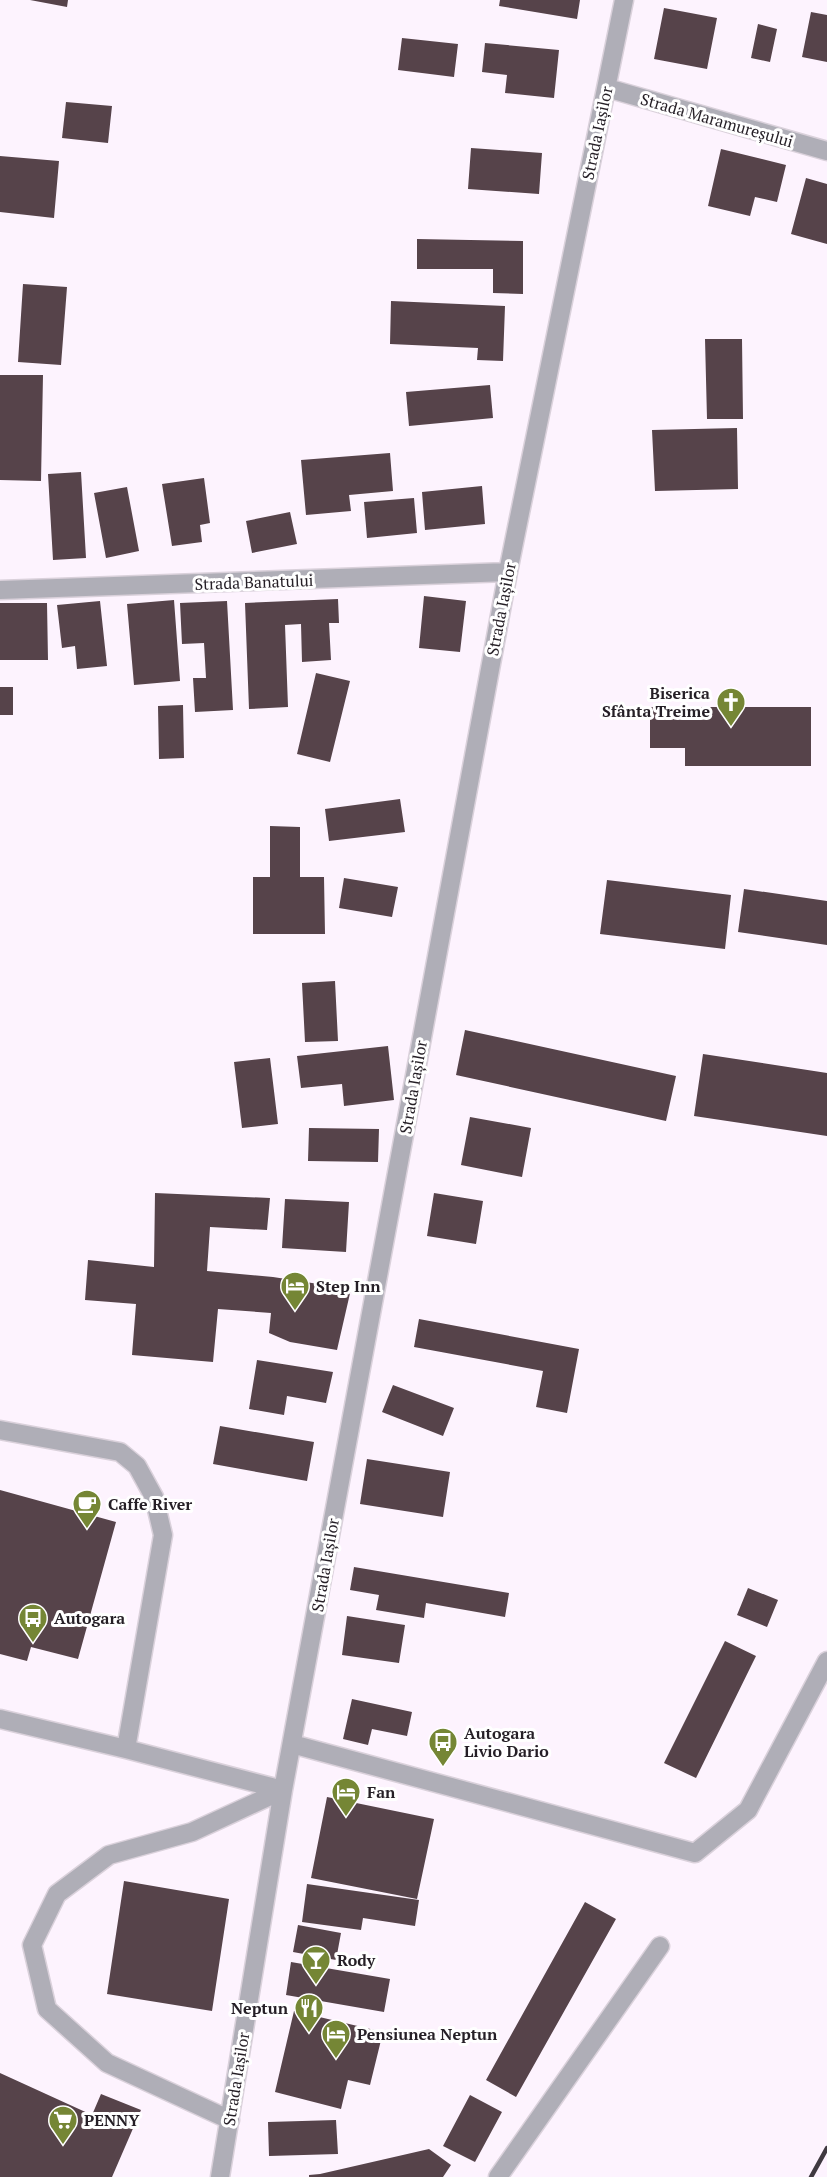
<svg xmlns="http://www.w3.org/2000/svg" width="827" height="2177" viewBox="0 0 827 2177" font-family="'PT Serif',serif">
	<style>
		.building { fill: #56434a }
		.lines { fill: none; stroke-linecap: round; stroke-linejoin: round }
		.minor-casing { stroke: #dad1db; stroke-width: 21 }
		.minor { stroke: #afaeb7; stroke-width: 18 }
		.rail { stroke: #3f3940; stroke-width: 4.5 }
		.labels { text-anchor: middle; stroke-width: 6; stroke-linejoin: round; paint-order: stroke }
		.street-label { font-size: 16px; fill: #251f26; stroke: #fff }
		.poi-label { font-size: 16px; font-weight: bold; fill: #251f26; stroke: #fff; text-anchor: start }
	</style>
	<rect width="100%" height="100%" fill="#fdf3fe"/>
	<!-- building -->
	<path class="building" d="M30,0H68L67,7Z
		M500,0H580L577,19L499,6Z
		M664,8L717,18L707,69L654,59Z
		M811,12L827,15V62L802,57Z
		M758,24L777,29L770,62L751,58Z
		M402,38L458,44L454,77L398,70Z
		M485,43L559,50L554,98L505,93L507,75L482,72Z
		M66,102L112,106L108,143L62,138Z
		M471,148L542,153L539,194L468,189Z
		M721,149L786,165L777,202L755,197L750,216L708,206Z
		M0,156L59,161L54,218L0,212Z
		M806,178L827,184V244L791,234Z
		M417,239L523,241V294L493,293V269H417Z
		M23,284L67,287L61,365L18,362Z
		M391,301L505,306L503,361L477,360L478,348L390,344Z
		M705,339H742L743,419H707Z
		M0,375H43L41,481L0,480Z
		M490,385L493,418L409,426L406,392Z
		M737,428L738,489L655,491L652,430Z
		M390,453L393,491L349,495L351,511L306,515L301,460Z
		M81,472L86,558L53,560L48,474Z
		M204,478L210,523L200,525L202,542L172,546L162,484Z
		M482,486L485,524L425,530L422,492Z
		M127,487L139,551L106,558L94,493Z
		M414,498L417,533L367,538L364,502Z
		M290,512L297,544L252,553L246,521Z
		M424,596L466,601L460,652L419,648Z
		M338,599L339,623H329L331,660L302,662L301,624L285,625L288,707L249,709L245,603Z
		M174,600L180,681L134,685L127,604Z
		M100,601L107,666L77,669L75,646L62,648L57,605Z
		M227,601L233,710L195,712L193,678H206L204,643L182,644L180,603Z
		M0,603H47L48,660H0Z
		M316,673L350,681L330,762L297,754Z
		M0,687H13V715H0Z
		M183,705L184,758L159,759L158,706Z
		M650,707H811V766H685V748H650Z
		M400,799L405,832L329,841L325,809Z
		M270,826L300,827V877H324L325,934H253V877H270Z
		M344,878L398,887L392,917L339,908Z
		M607,880L731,895L725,949L600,934Z
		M744,889L827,901V945L738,932Z
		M335,981L338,1041L305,1042L302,983Z
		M465,1030L676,1076L666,1121L456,1075Z
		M388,1046L394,1100L344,1106L342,1084L301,1088L297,1056Z
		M703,1054L827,1073V1136L694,1116Z
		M270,1058L278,1124L242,1128L234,1062Z
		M470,1117L531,1128L522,1177L461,1165Z
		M309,1128L379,1129L378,1162L308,1161Z
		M155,1193L270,1198L267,1230L210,1227L207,1271L273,1277L351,1289L337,1350L290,1342L269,1333L271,1313L218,1309L213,1362L132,1355L136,1304L85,1300L88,1260L154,1267Z
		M434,1193L483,1201L476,1244L427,1236Z
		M285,1199L349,1202L346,1252L282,1248Z
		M419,1319L579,1349L567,1413L536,1407L543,1371L414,1347Z
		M257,1360L333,1372L326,1403L287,1396L284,1415L249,1409Z
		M393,1385L454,1408L443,1436L382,1412Z
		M220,1426L314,1442L307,1481L213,1464Z
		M367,1459L450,1472L443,1517L360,1504Z
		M0,1490L116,1522L78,1659L31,1647L27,1661L0,1654Z
		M354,1567L509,1593L505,1617L426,1603L424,1618L376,1610L379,1595L350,1590Z
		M748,1588L778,1600L767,1627L737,1615Z
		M347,1616L405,1625L399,1663L342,1655Z
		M725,1641L756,1656L696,1778L664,1763Z
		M352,1699L412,1712L407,1736L372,1729L368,1745L343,1739Z
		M327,1797L434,1819L417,1899L311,1878Z
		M124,1881L229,1899L212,2011L107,1994Z
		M307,1884L419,1900L415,1926L363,1918L361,1930L302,1922Z
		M585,1902L616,1919L516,2097L486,2080Z
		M298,1925L341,1933L336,1960L293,1952Z
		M291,1962L390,1979L384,2012L286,1995Z
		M294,2011L383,2032L370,2085L348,2080L341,2109L275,2092Z
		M0,2073L92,2115L101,2094L141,2110L112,2177H0Z
		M470,2095L502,2112L475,2162L443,2146Z
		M336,2120L338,2154L269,2156L268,2122Z
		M429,2149L451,2165L443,2177H309V2175L320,2174Z"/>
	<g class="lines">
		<!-- minor casing -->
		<g class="minor-casing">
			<path id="minor" d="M607,88L827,151
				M0,590L508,572
				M0,1430L120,1452L137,1466L154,1497L163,1535L126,1749
				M0,1719L126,1749L283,1790
				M292,1744L695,1853L748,1810L827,1661
				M230,2120L107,2063L47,2009L32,1945L57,1894L109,1855L192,1832L283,1790
				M220,2177L283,1790L508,572L624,0
				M498,2177L660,1946"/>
		</g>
		<!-- minor -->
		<use href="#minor" class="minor"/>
		<!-- rail -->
		<path class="rail" d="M811,2177L827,2148"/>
	</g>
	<!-- icons -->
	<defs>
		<g id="church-pin" transform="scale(1.5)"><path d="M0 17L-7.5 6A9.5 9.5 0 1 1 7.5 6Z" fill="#758635" stroke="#fff"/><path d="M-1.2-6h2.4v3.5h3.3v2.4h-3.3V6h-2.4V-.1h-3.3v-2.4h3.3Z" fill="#fff"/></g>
		<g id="hotel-pin" transform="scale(1.5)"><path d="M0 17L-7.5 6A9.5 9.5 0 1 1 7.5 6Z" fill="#758635" stroke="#fff"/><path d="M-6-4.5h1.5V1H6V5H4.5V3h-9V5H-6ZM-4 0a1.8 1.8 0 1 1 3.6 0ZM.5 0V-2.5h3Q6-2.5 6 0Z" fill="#fff"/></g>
		<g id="cafe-pin" transform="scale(1.5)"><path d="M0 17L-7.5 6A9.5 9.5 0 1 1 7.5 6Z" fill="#758635" stroke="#fff"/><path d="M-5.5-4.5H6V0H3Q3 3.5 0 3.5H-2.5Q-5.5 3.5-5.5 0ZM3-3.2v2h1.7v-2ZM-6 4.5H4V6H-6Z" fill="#fff"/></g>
		<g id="bus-pin" transform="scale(1.5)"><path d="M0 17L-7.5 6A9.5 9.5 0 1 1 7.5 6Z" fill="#758635" stroke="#fff"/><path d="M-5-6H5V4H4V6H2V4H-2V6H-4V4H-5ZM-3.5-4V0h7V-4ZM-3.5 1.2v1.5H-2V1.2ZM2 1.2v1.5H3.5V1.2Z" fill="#fff"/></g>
		<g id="bar-pin" transform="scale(1.5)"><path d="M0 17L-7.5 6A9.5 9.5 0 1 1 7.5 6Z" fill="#758635" stroke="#fff"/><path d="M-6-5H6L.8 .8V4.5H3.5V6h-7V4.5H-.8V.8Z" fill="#fff"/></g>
		<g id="restaurant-pin" transform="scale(1.5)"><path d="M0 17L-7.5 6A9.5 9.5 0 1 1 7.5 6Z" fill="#758635" stroke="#fff"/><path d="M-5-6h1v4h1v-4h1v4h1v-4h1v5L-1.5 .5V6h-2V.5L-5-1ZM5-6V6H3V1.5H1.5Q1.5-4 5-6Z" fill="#fff"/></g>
		<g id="supermarket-pin" transform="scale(1.5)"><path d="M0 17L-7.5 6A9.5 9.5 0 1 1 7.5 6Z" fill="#758635" stroke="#fff"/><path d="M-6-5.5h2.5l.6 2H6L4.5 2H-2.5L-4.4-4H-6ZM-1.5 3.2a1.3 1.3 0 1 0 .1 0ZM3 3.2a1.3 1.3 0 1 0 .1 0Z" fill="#fff"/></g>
	</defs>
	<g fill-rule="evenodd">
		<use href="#church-pin" x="731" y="702"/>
		<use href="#hotel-pin" x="295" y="1286"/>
		<use href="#cafe-pin" x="87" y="1504"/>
		<use href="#bus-pin" x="33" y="1618"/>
		<use href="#bus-pin" x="443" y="1742"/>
		<use href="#hotel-pin" x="346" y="1792"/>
		<use href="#bar-pin" x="316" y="1960"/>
		<use href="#restaurant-pin" x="309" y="2008"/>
		<use href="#hotel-pin" x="336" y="2034"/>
		<use href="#supermarket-pin" x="63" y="2120"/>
	</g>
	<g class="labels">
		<!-- street labels -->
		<g class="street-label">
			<text transform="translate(717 120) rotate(16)" y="6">Strada Maramureșului</text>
			<text transform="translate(597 133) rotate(-78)" y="6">Strada Iașilor</text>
			<text transform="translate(254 582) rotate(-2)" y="6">Strada Banatului</text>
			<text transform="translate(501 609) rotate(-79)" y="6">Strada Iașilor</text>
			<text transform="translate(413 1087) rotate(-80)" y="6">Strada Iașilor</text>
			<text transform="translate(325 1565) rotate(-80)" y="6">Strada Iașilor</text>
			<text transform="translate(236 2079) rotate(-81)" y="6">Strada Iașilor</text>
		</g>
		<!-- poi labels -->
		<g class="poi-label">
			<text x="710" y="699" text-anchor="end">Biserica<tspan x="710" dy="18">Sfânta Treime</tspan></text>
			<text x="316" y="1292">Step Inn</text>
			<text x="108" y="1510">Caffe River</text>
			<text x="54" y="1624">Autogara</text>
			<text x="464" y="1739">Autogara<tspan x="464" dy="18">Livio Dario</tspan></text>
			<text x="367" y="1798">Fan</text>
			<text x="337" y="1966">Rody</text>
			<text x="288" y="2014" text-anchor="end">Neptun</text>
			<text x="357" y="2040">Pensiunea Neptun</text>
			<text x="84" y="2126">PENNY</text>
		</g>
	</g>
</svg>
